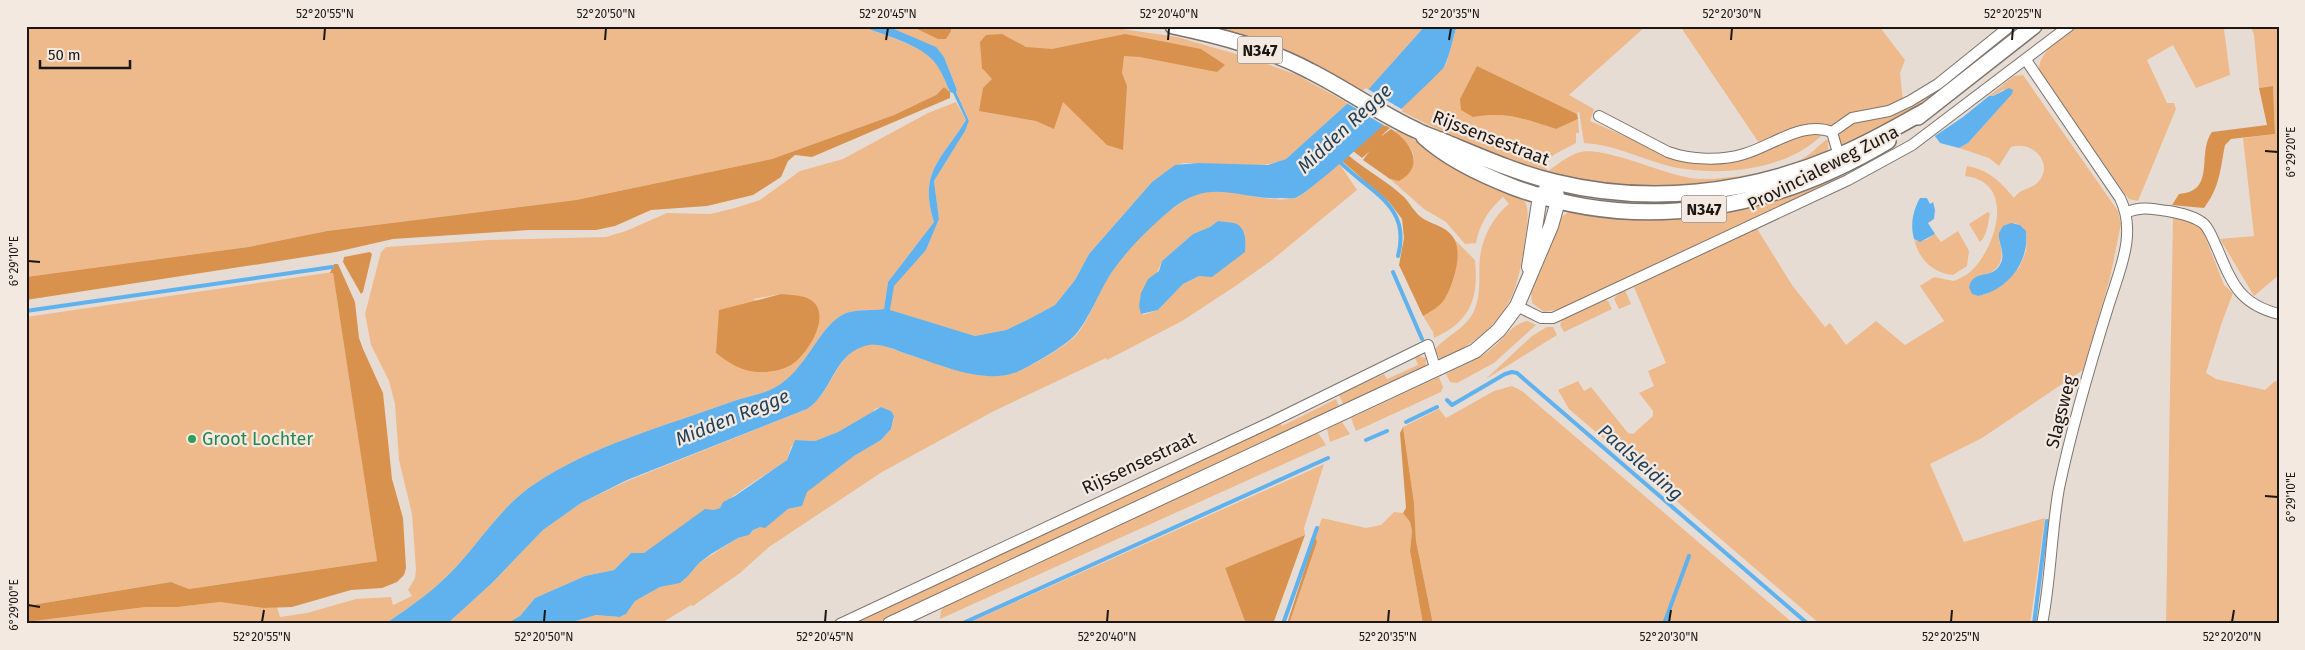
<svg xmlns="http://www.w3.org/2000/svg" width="2305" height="650" viewBox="0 0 2305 650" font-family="'Fira Sans',sans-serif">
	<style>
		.green { fill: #efba8b; fill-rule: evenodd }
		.forest { fill: #d8924d }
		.water { fill: #60b2ef }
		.pier { fill: #e6dcd4 }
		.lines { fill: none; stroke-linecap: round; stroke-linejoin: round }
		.stream { stroke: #60b2ef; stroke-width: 4 }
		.minor-casing { stroke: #7d746d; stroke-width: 12 }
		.secondary-casing { stroke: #7d746d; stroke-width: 16 }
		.primary-casing { stroke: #7d746d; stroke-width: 18 }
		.minor { stroke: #fff; stroke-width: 10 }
		.secondary { stroke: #fff; stroke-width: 14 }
		.primary { stroke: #fff; stroke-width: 15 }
		.ticks { fill: none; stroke: #1b1714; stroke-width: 2 }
		.leisure-dot { fill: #2e9e5b; stroke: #f4e9e1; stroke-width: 2 }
		.labels { text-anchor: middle; stroke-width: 4.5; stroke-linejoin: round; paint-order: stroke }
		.shield { fill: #f4e9e1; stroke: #5c5652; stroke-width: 1 }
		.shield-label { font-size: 16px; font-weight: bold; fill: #1b1714 }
		.street-label { font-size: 18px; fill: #1b1714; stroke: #f4e9e1 }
		.leisure-label { font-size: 18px; fill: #27864d; stroke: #f4e9e1; text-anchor: start }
		.water-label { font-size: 19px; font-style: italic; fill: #1d3f59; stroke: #f4e9e1 }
		.neatline { fill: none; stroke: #1b1714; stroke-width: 2 }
		.ticks-label { font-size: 12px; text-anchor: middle; fill: #1b1714 }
	</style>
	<rect width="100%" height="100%" fill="#e6dcd4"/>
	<!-- green -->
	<path class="green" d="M26,26H861C882,35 922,45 936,63C942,71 946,83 950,92L944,87L936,95L894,115L772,159L576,200L327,231L248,247L26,277Z
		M887,26H1102L1177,37L1257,60L1297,75L1348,103L1286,159C1255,172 1217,162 1184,163L1175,166L1152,182L1089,254L1075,280L1055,305L1029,319L1006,330L975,336L890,311L893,286L926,250L939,219L934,181L965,131L969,121L956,92L957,90L944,57L936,48Z
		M1209,26H1425L1366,92L1304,59Z
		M1457,26H1646L1569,95L1594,109L1590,121L1677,159L1765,151L1807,133L1823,134C1786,172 1714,178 1665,165C1639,158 1612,144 1584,143L1579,111L1577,114L1477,66L1473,117C1508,111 1523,119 1556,129L1578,119L1579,133H1576V143L1555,154L1542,164L1548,171C1557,165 1566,157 1577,153C1601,144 1661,174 1691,178C1718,182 1778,172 1802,159C1811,154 1818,146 1826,140H1828V150L1820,159L1732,184L1637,190L1549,175L1482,152L1399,110L1446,65Z
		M1680,26H1879L1905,60L1900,73L1903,100C1877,114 1855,105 1830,126L1809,124L1759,143Z
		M2078,26H2279V275L2254,296L2220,239L2254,236L2243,138L2275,134L2273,86L2259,88L2254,35L2251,27L2234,26L2224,29L2230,75L2196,88L2173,45L2147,60L2167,103H2174L2176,109L2138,201L2129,199L2123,191L2039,70C2039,50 2063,38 2078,26Z
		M2023,75L2118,211L2121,224L2110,278L2083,370L1982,438L1930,464L1964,542L2045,518L2030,624H1820L1569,409L1558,390L1578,381L1584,391L1591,387L1628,433L1633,434L1653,416V411L1639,393L1654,386L1648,371L1666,363L1634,287L1756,227L1792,285L1825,327L1830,323L1846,345L1876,321L1905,345L1944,321L1920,286L1934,277L1954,281C1960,278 1966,276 1971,271C1996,248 2017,182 1965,176L1967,166C1989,170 2000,181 2014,198C2021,187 2032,190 2039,181C2054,163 2032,140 2011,147L1999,166L1989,158L1959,148L1968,143L2002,105L2004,89L1993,96H1989L2014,76ZM2015,223L2020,225L2027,234L2026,251L2019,268L1986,294L1978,296L1972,294L1980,275C1999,274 2006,259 1999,241Z
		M1938,87L1940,91L1901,119L1846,147L1841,144L1838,138L1843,127Z
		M956,102L966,120C942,159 918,172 934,222L888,282L884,309C872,311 858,309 846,313C819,324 807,371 774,388C761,395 745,397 731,402C663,427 591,445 530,487C501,508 480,541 456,567C435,590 410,607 385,624H26V622L146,607H178L220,602L264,608L277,607L280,617L307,613L356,599L391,597L393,605L412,596L408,590L415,578L416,570L412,514L399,460L395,404L389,381L371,345L365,314L381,252L386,247L489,240L606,237L626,231L667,213L710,214L735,208L760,200L800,171L843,159L928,113ZM781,294L810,299L819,312L817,331L753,299Z
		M1395,131H1401L1439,157L1523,198C1531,210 1527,225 1525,239C1517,304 1503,326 1445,359L1439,358L1435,349C1448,335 1465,329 1474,311C1482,292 1478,277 1480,257C1483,236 1493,217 1509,204L1503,197C1489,209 1479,225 1476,243L1465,244L1446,222L1424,209L1390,179C1406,185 1420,162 1411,149C1407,142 1400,137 1395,131Z
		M1339,163L1357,190L1272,260L1234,287L1182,321L1107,360L1106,358L994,411L882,472L769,547L740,573L693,606L691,605L660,624H566L596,615L620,617L626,614L635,601L660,587L680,582L688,576L699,563L738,538L749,535L753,530L788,509L801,506L806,492L854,456L881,440L891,429L894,418L891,411L881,407L875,409L870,415L838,432L815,441L797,440L791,447L787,460C775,469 725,499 720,508L644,553H631L614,570L585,576L535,598L520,616L506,624H447L492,583L543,530L581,503L627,481L807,409C831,394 834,359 860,347C876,340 892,349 907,354C939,364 979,383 1013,373C1030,368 1058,350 1072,339C1086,328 1097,296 1106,281C1121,255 1151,223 1175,207C1182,202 1190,196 1198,193C1224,184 1267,205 1295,198C1303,197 1331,170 1339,163ZM1218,221C1240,227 1248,223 1245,252L1183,284L1158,310L1143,315L1139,306L1148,279L1156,275L1162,261L1193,234L1210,227Z
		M1840,177L1565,308L1544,312L1532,303L1531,293C1537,274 1547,233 1559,220C1564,214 1569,212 1576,210L1613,215L1803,189Z
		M1988,212L1990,214C1988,223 1987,236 1980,242L1969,224Z
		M2173,216L2185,219L2202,229L2224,285L2233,293L2222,322L2206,373L2216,379L2265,390L2275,381L2279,382V624H2166Z
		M1958,231L1969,251L1967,266L1953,275C1932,273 1919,259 1914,239L1916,241L1926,240L1935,234L1941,242Z
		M1453,238L1475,260C1479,299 1470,322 1434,338L1433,332L1423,316C1449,300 1464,268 1453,238Z
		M333,272L377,561L189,589L171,582L26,606V317Z
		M1625,290L1631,304L1619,309L1614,299L1616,296Z
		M1605,300L1608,301L1612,309L1564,332L1560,325L1562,320Z
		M1528,321L1536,325L1494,363L1457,383L1450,382L1446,374C1461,366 1478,360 1491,349C1504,340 1512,323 1528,321Z
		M1547,327H1553L1557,335L1486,379L1532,336Z
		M1419,356L1426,358V368L1344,406L1339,395L1384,374L1387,379L1418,365L1415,358Z
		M1439,377L1443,387L1441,392L1356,431L1351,418Z
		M1512,386L1522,391L1794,624H1433L1416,541L1414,503L1403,427L1439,409L1446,418L1494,391Z
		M1336,399L1340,408L874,624H853L1280,422L1282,426Z
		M1342,422L1350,434L1330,442L1327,429Z
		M1316,433L1319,434L1326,445L940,619L941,611L945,605Z
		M1324,464L1304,528L1305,535L1225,568L1246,624H966Z
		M1394,512L1403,513L1410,522L1412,531L1410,551L1423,624H1289L1317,542L1315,537L1322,518L1366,528L1381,525Z"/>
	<!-- forest -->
	<path class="forest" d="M911,26H951V31L946,39H938Z
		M1002,34L1026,47L1052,49L1125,34L1201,49L1225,65L1217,72L1140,57L1124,56L1122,73L1127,86L1123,150L1107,145L1063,102L1054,129L1036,121L979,111L983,88L992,79L982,68L980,42L986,35Z
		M1477,66L1577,114L1578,119L1556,129C1523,119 1508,111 1473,117L1461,110L1460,99Z
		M2273,86L2275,134L2231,139L2225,145C2220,170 2220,187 2204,208L2172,205L2179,194C2217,191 2196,154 2212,132L2267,125L2259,88Z
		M944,87L950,92V98L812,157L795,155L788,161L781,177L753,195L707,206L651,210L615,226L596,230H529L393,239L336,252L273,262L26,300V277L248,247L327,231L576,200L772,159L894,115L936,95Z
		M1383,124L1390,128C1378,137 1373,150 1362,158L1353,151Z
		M1391,129C1411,141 1426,167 1399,181L1390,179L1363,160L1379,138Z
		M1348,155C1366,170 1387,181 1404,197C1410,203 1414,212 1421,217C1431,225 1445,225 1453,237C1464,253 1453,285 1444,300C1439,307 1430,312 1423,316L1399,265L1404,238L1402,219L1390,203L1342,161Z
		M370,252L372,254L363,292L361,294L343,262L344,257Z
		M334,264H338L355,302L359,338L363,349L383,393L392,479L403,518L406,568L404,575L397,582L382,588L351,590L292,607L264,608L220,602L178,607H146L26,622V606L171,582L189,589L377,561L333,273H330Z
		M781,294C790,295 804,295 811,300C833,315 807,355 791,365C779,372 759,374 746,370C735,367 725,360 716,353L719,310Z
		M1403,427L1414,503L1416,541L1433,624H1423L1410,551L1412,531L1410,522L1403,513L1406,508L1400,433Z
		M1305,535L1273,624H1246L1225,568Z
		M1315,537L1317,542L1289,624H1287Z"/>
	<!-- water -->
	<path class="water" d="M861,26H887L936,47L944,57L957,90L956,92L969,121L965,131L934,181L939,219L926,250L894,286L890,310L975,336L1006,330L1029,319L1055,305L1075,280L1089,254L1152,182L1175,165L1198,163L1268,165L1286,159L1348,103L1366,92L1425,26H1457C1454,35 1448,61 1444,67C1432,82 1308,196 1295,198C1291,199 1286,198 1282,198C1239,200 1212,177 1173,208C1151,226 1130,247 1114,269C1100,288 1088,324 1072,338C1061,348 1028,368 1014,373C980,384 939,364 907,354C892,349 878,341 862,347C834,356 831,394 807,409L627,480L581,503L543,530L492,583L447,624H385C410,607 435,590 456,567C480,541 501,508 530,487C591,445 663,427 731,402C745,397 761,395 774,388C807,371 819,324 846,313C858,309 872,311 884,309L888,282L934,222C918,172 942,159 966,120L953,93L950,92C946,83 942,72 936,64C923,45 883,35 861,26Z
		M2009,88L2013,90L2012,94L1968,143L1959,148L1940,143L1935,136L1963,117L1989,96H1993Z
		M1920,198H1927L1930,204L1933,202L1935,210L1934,219L1928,223L1935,234L1920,242L1914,239C1910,225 1913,210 1920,198Z
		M1218,221C1223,222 1229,222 1234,223C1247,227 1246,242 1245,252L1212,277L1199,276L1183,284L1158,310L1141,314L1139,306L1141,293L1148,279L1159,271L1162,261L1193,234L1210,227Z
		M2011,223L2020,225L2026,231C2030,261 2008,290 1978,296L1972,294L1969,287C1974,267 1995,282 2002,260C2004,250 1998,242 1999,233L2003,226Z
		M881,407L891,411L894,416L891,429L881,440L854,456L807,492L802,506L788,509L765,528L760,527L753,530L749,535L738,538L711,554L699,563L688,576L680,583L660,587L635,601L626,614L620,617L596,615L566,624H506L520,616L535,598L585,576L614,570L631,553H644L705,509L714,510L720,508L723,502L735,496L787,460L795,440L815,441L838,432Z"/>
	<!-- pier -->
	<path class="pier" d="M1366,88L1403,110L1385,126L1345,102Z"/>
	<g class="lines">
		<!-- stream -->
		<path class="stream" d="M1338,160C1368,192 1412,204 1398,256
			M1393,272L1422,339
			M26,311L332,267
			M1447,400L1452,405L1505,374L1512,372L1517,373L1808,624
			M1406,422L1437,407
			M1366,440L1387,431
			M961,624L1328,458
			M1283,624L1317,528
			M1664,624L1689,556
			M2034,624L2047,521"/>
		<!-- minor casing -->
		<g class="minor-casing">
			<path id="minor" d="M2026,60L2120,198C2137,233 2120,269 2109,304C2090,365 2072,426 2059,488C2051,533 2051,579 2042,624
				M1599,116L1668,152C1690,160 1722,161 1744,154C1772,146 1803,120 1832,132
				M1832,132L1852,118L1889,111L1910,101L1938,84L2010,26
				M1832,132L1840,160
				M2127,212C2143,206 2151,209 2168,211C2179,213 2195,216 2204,224C2210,230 2213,240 2217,248C2232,283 2239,304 2279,314
				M1517,306L1541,318H1553L1848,180L1912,145L2069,26
				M840,624L1271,422L1428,345L1434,364L1439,369"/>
		</g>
		<!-- secondary casing -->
		<g class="secondary-casing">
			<path id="secondary" d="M1529,267L1540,196L1548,188
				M890,624L1475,351L1499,330L1517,306L1551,226L1558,201L1554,182"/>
		</g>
		<!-- primary casing -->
		<g class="primary-casing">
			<path id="primary" d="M1173,26C1220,36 1267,48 1310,71C1346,89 1379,113 1416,130C1425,135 1436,138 1445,142C1481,157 1517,173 1555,182C1648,205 1747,194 1835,157C1866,145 1896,127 1925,111
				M1918,117L2034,26
				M1424,137C1449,160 1482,175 1513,187C1641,235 1773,210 1888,141"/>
		</g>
		<!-- minor -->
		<use href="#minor" class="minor"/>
		<!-- secondary -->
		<use href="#secondary" class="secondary"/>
		<!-- primary -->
		<use href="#primary" class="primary"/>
	</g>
	<!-- ticks -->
	<path class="ticks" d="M324,40L325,28M605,40L606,28M886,40L888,28M1168,40L1169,28M1449,40L1451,28M1731,40L1732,28M2012,40L2013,28M2265,151L2278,152M28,261L40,262M2265,496L2278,497M28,605L40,607M262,622L264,610M544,622L545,610M825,622L826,610M1107,622L1108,610M1388,622L1389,610M1669,622L1671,610M1951,622L1952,610M2232,622L2234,610"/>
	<!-- markers -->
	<circle class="leisure-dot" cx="192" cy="439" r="5"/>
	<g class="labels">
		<!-- shield labels -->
		<g class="shield">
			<rect x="1237.5" y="36.5" width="45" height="27" rx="4"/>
			<rect x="1681.5" y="195.5" width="45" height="27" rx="4"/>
		</g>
		<g class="shield-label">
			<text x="1260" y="56">N347</text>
			<text x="1704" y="215">N347</text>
		</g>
		<!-- street labels -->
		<g class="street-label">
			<text transform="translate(1491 138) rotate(21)" y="6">Rijssensestraat</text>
			<text transform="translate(1823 168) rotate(-27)" y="6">Provincialeweg Zuna</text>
			<text transform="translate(2061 412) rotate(-76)" y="6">Slagsweg</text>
			<text transform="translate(1139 463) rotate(-25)" y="6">Rijssensestraat</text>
		</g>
		<!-- leisure labels -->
		<g class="leisure-label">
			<text x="202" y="445">Groot Lochter</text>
		</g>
		<!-- water labels -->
		<g class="water-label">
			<text transform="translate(1344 128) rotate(-43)" y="7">Midden Regge</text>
			<text transform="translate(732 417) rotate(-22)" y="7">Midden Regge</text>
			<text transform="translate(1641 462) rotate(41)" y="7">Paalsleiding</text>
		</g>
	</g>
	<!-- border -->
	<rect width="2305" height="650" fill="none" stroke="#f4e9e1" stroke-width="55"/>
	<!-- scale -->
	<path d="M40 60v8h90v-8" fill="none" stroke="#1b1714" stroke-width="2.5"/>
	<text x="48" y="60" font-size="15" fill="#1b1714" stroke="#f4e9e1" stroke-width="4" paint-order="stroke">50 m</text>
	<rect x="28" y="28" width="2250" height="594" class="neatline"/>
	<g class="ticks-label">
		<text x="325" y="18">52°20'55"N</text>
		<text x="606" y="18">52°20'50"N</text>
		<text x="888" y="18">52°20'45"N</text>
		<text x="1169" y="18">52°20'40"N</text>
		<text x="1451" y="18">52°20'35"N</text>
		<text x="1732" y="18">52°20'30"N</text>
		<text x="2013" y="18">52°20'25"N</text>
		<text transform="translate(2291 152) rotate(-90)" y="4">6°29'20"E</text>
		<text transform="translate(14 261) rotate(-90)" y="4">6°29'10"E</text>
		<text transform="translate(2291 497) rotate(-90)" y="4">6°29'10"E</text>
		<text transform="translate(14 605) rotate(-90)" y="4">6°29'00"E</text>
		<text x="262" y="641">52°20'55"N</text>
		<text x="544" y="641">52°20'50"N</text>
		<text x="825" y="641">52°20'45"N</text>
		<text x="1107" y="641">52°20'40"N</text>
		<text x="1388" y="641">52°20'35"N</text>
		<text x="1669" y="641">52°20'30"N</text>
		<text x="1951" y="641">52°20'25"N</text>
		<text x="2232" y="641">52°20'20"N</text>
	</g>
</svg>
